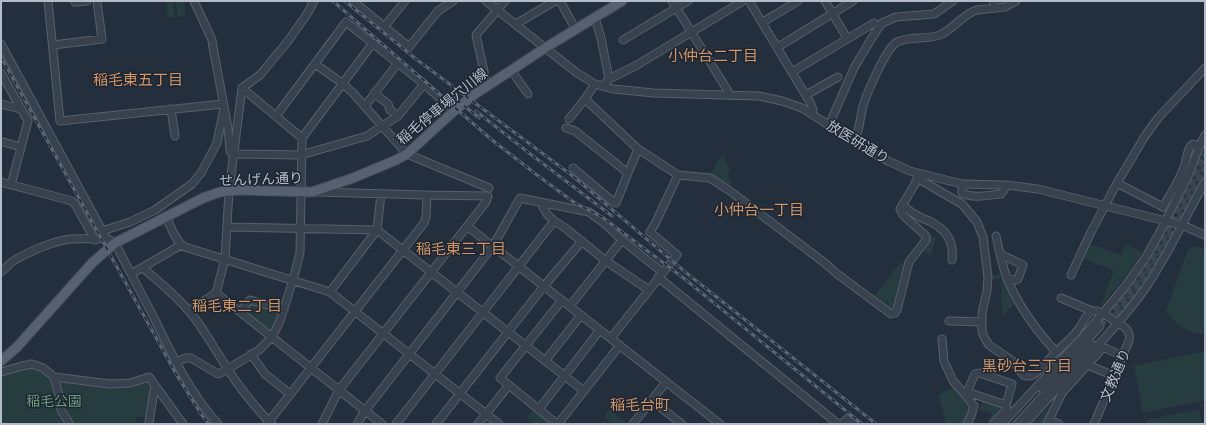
<svg xmlns="http://www.w3.org/2000/svg" width="1206" height="425" viewBox="0 0 1206 425" font-family="'Golos Text','Noto Sans JP',sans-serif">
	<style>
		.green { fill: #263c3f }
		.lines { fill: none; stroke-linecap: round; stroke-linejoin: round }
		.minor-tunnel { stroke: #3a4453; stroke-width: 7; stroke-dasharray: 7 3.5; stroke-linecap: butt }
		.minor-casing { stroke: #565f6c; stroke-width: 9 }
		.major-casing { stroke: #414a57; stroke-width: 11 }
		.minor { stroke: #38414e; stroke-width: 7 }
		.major { stroke: #56606e; stroke-width: 9 }
		.rail-casing { stroke: #5a6575; stroke-width: 3 }
		.rail { stroke: #1d2633; stroke-width: 1.5; stroke-dasharray: 4.5; stroke-linecap: butt }
		.labels { text-anchor: middle; stroke-width: 3; stroke-linejoin: round; paint-order: stroke }
		.street-label { font-size: 14px; fill: #b4bcc9; stroke: #1d2633 }
		.park-label { font-size: 14px; fill: #6b9a76; stroke: #1d2633 }
		.neighbourhood-label { font-size: 15px; fill: #d59563; stroke: #1d2633 }
	</style>
	<rect width="100%" height="100%" fill="#242f3e"/>
	<!-- green -->
	<path class="green" d="M166,1H173L175,17L168,18Z
		M176,1H184L186,16L178,17Z
		M1205,145V174L1183,215L1174,211L1189,177Z
		M723,153L730,171L727,176L732,181L727,188L709,176Z
		M1168,230L1173,231L1174,233L1148,281L1121,313L1111,307L1152,253L1161,237Z
		M930,234L936,239L930,256L920,248Z
		M1087,243L1121,255L1126,244L1142,253L1124,279L1102,305L1101,304L1114,271L1081,257Z
		M1198,246L1205,251V334C1188,335 1175,324 1166,311L1188,249Z
		M901,262L904,264L893,311L890,312L872,299Z
		M1004,273L1017,301L1002,317L1001,278L991,280V276Z
		M250,302L282,312L270,334L244,312Z
		M1205,351V400L1143,413L1134,366Z
		M34,366L51,377L93,384L147,380L153,386L149,416L136,417L135,424H1V373Z
		M953,387L972,406L964,424H944L945,418L938,395Z
		M983,400L1003,408L1004,410L992,422H988L992,414L979,410Z
		M1050,405L1054,407L1046,424H1033Z
		M534,408L549,420L546,424H535L527,418Z
		M609,409L628,424H613L605,418V414Z
		M1199,409L1202,424H1147L1146,420Z"/>
	<g class="lines">
		<!-- minor-tunnel -->
		<path class="minor-tunnel" d="M28,117L34,114
			M1109,323C1117,313 1127,304 1135,293C1164,255 1184,210 1205,168
			M1100,326C1115,307 1132,289 1145,268C1168,232 1186,193 1205,154"/>
		<!-- minor casing -->
		<g class="minor-casing">
			<path id="minor" d="M48,1L60,121L223,104
				M75,1V2L87,1
				M194,1L212,40L213,47L228,128L230,150L231,153
				M353,1L409,47L438,11L453,1
				M486,1L577,73L595,84L613,89L654,93L759,96L782,101L802,108L871,152L888,161L910,171L962,184L1005,185L1038,189L1182,225L1205,235
				M560,1L576,30
				M672,1L731,96
				M749,1L811,104L813,110L811,114
				M825,1L847,38
				M995,8L1005,7L1016,1
				M595,18L601,38L609,79
				M763,22L798,1
				M516,24L555,1
				M384,27L405,1
				M623,40L688,1
				M1,44L106,238L115,243C128,269 142,294 155,320C173,357 190,393 218,424
				M53,45L102,39L97,1
				M778,47L853,1
				M315,64L342,83L353,93L407,154L489,188
				M511,70L528,94
				M792,72L874,23
				M1,73L28,121L11,185
				M487,85L476,35L505,1
				M603,86L609,79L637,65L743,1
				M242,88L302,138
				M374,93L388,104L390,110L398,116
				M806,95L838,77
				M585,99L638,149L678,175L655,224L650,232L677,255L611,338
				M1,104L21,109
				M365,106L398,63
				M171,109L175,136
				M276,116L346,22L424,84L454,111
				M569,119L585,99L595,84
				M829,125L854,68L873,36L882,23L896,17L934,14L953,1
				M566,128L575,131L628,173L638,149
				M854,141C860,130 860,118 863,106C867,93 886,48 897,42C911,35 927,41 942,34C954,28 963,14 977,10C983,9 989,9 995,8L993,1
				M3,142L21,147
				M233,154L301,155L367,136L398,116L424,84
				M573,168L612,201L616,203L628,173
				M917,173V178L962,204L977,222L983,237L988,277L987,291L982,313V331L984,337L989,345L1014,362L1023,375C1029,377 1033,376 1037,372C1043,366 1050,359 1056,352C1064,345 1072,338 1078,330C1081,325 1088,312 1092,311C1099,309 1111,319 1117,322C1125,327 1131,331 1129,341L1094,424
				M678,175L710,178L730,191L826,264L836,273L891,314L895,313L897,310L909,262L926,240V236L903,215L900,209L915,184L917,178
				M1,182L72,201L75,204L95,240
				M1117,183L1163,207C1171,193 1180,180 1185,164C1187,158 1187,148 1193,144L1199,147
				M962,184V193C973,199 989,195 1001,194L1004,190L1005,185
				M316,192L427,195L488,196L486,202L339,390L322,424
				M540,202L547,214L554,221L564,227L606,261L649,290
				M902,205C908,209 913,214 920,217C923,219 928,220 931,222C947,230 954,243 952,260
				M166,216C170,225 176,243 185,247L330,292L499,424
				M467,226L720,424
				M228,227L377,230L584,391
				M102,231L130,222L155,210L192,184L201,173L217,143L224,108
				M996,236C999,250 1002,265 1007,278C1018,306 1036,330 1056,352
				M1000,254L1023,265L1018,279L1015,280L1007,278
				M143,268C164,286 186,304 201,327C219,354 235,384 257,408C262,414 266,419 272,424
				M1,272C6,268 10,263 15,260C28,252 56,240 71,239C83,238 94,240 106,238
				M131,274L181,245
				M1071,275L1091,232L1117,183L1145,136L1158,118L1205,68
				M658,277L838,424
				M330,292L377,230L381,194
				M216,293L382,424
				M1061,298L1092,311
				M570,306L622,240
				M189,311L216,293L225,259L229,191L242,88L260,75L288,41L307,14L314,1
				M240,312L250,300L284,310
				M949,321L981,322
				M942,339L944,361L953,381L963,392H967L1006,405L1012,384L980,373L975,374L967,392
				M251,354L265,374L290,394
				M545,361L581,315
				M175,362L186,358H191L218,374L228,369L259,350L272,337L280,321L293,280L300,253L302,138L373,43
				M1088,365L1114,376
				M1,372L22,366L32,364L43,368L54,377L110,384L130,383L149,377L183,424
				M54,377L59,395L61,410L69,423L68,424
				M1042,389L1073,356L1100,326
				M963,392L974,406L971,416L967,424
				M652,401L682,424
				M539,409L600,330
				M1049,420L1059,424
				M149,422L155,385
				M267,424L424,223L426,217L427,195
				M357,424L365,411L493,246L520,198L589,212L604,223L622,240L662,272
				M396,424L554,221
				M436,424L544,286L582,241
				M478,424L509,385
				M557,424L500,378L562,300
				M558,424L620,345
				M633,424L666,382
				M842,424L847,419L854,424
				M993,424L1007,409L1006,405
				M1002,424L1082,338L1124,288L1146,257L1160,232L1189,174L1199,147L1205,135
				M1017,424L1091,343
				M1025,424C1063,380 1107,340 1142,293C1167,258 1184,219 1205,182
				M1047,424L1062,393L1102,349L1105,348L1123,356"/>
		</g>
		<!-- major casing -->
		<g class="major-casing">
			<path id="major" d="M1,361L17,347L93,262L115,243L203,198L220,192L240,190L312,192L353,178L396,160L407,154L454,111L475,94L545,48L622,1"/>
		</g>
		<!-- minor -->
		<use href="#minor" class="minor"/>
		<!-- major -->
		<use href="#major" class="major"/>
		<!-- rail casing -->
		<g class="rail-casing">
			<path id="rail" d="M333,1L492,140L537,175L575,203L602,217L681,276L862,424
				M345,1L416,59L574,177L684,271L876,424
				M1,57L176,374L201,414L209,424
				M450,94L479,118
				M476,111L529,153L612,216"/>
		</g>
		<!-- rail -->
		<use href="#rail" class="rail"/>
	</g>
	<g class="labels">
		<!-- street labels -->
		<g class="street-label">
			<text transform="translate(442 106) rotate(-39)" y="5">稲毛停車場穴川線</text>
			<text transform="translate(858 142) rotate(31)" y="5">放医研通り</text>
			<text transform="translate(261 179) rotate(-2)" y="5">せんげん通り</text>
			<text transform="translate(1115 375) rotate(-67)" y="5">文教通り</text>
		</g>
		<!-- park labels -->
		<g class="park-label">
			<text x="54" y="406">稲毛公園</text>
		</g>
		<!-- neighbourhood labels -->
		<g class="neighbourhood-label">
			<text x="713" y="61">小仲台二丁目</text>
			<text x="138" y="85">稲毛東五丁目</text>
			<text x="759" y="215">小仲台一丁目</text>
			<text x="461" y="254">稲毛東三丁目</text>
			<text x="237" y="311">稲毛東二丁目</text>
			<text x="1027" y="371">黒砂台三丁目</text>
			<text x="640" y="410">稲毛台町</text>
		</g>
	</g>
	<!-- border -->
	<rect width="1206" height="425" fill="none" stroke="#b4bcc9" stroke-width="4"/>
</svg>
